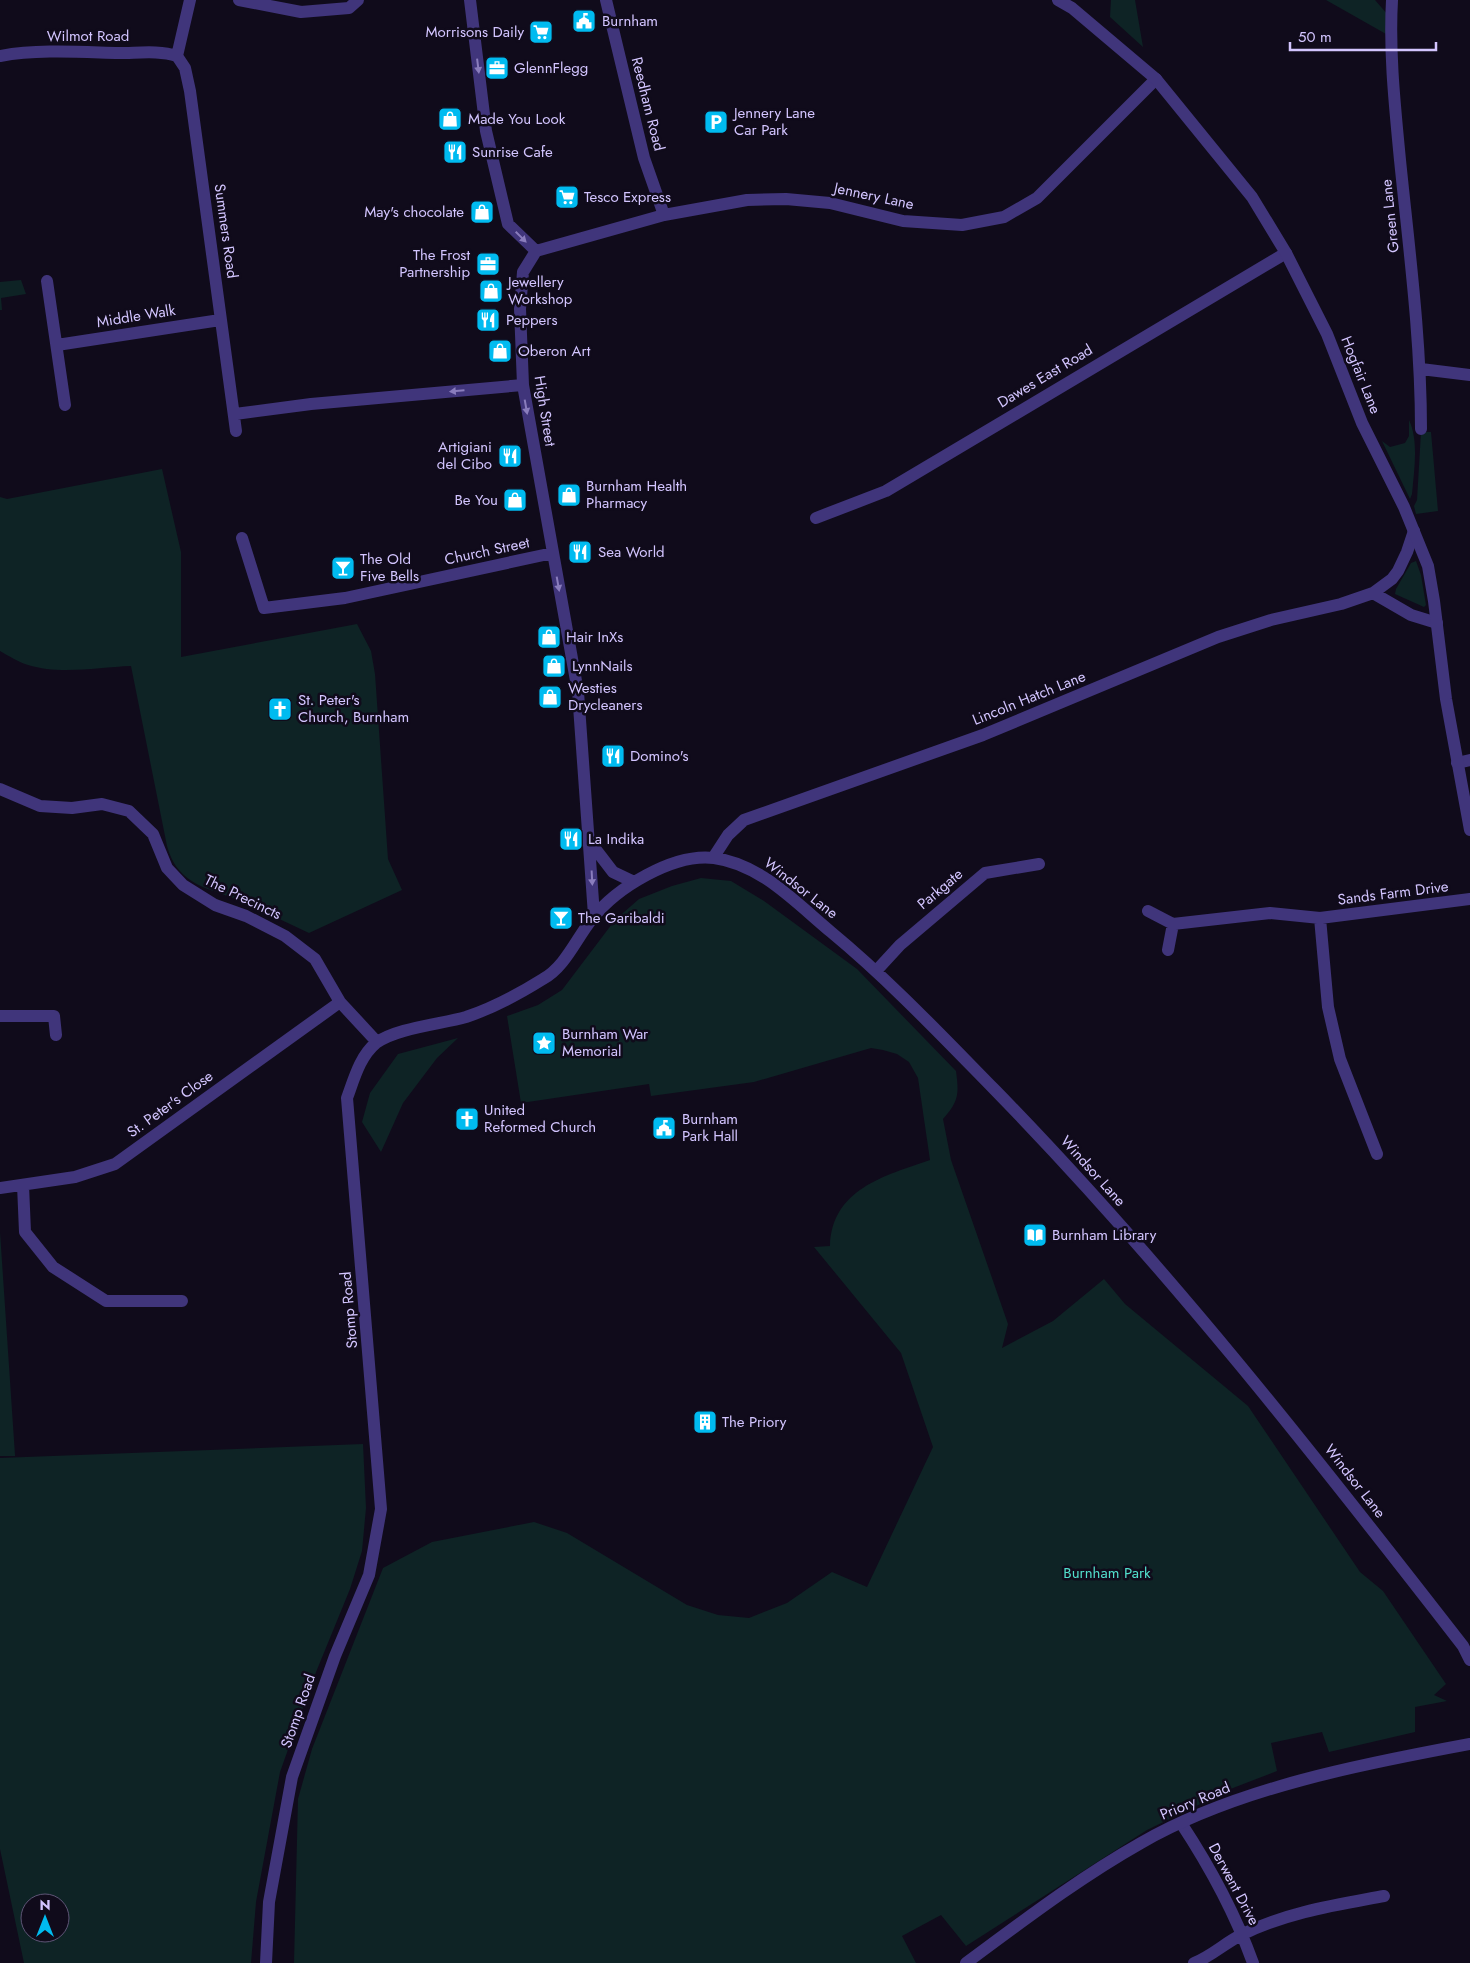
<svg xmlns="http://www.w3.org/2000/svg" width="1470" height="1963" viewBox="0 0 1470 1963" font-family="Jost,sans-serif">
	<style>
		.green { fill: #0e2325; fill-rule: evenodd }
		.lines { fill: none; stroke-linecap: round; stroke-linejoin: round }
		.minor { stroke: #40357b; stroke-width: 12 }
		.tertiary { stroke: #40357b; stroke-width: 12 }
		.oneway { fill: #8a7dbd }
		.labels { text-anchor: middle; stroke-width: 5; stroke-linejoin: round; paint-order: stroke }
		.poi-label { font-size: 15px; fill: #d3c5ff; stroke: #100b1b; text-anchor: start }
		.street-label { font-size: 15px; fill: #d3c5ff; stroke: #100b1b }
		.park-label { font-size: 15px; fill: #52decc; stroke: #100b1b }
	</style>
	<rect width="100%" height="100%" fill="#100b1b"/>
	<!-- green -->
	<path class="green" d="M1111,0H1135L1143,47L1110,17Z
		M1326,0H1375L1388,15L1386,34Z
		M21,280L26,294L1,298L2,310H0V282Z
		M1409,420C1419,441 1414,471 1412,494L1410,499L1382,441L1390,447L1405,443L1409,436Z
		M1421,432H1431L1438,511L1416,514L1414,506L1417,500Z
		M162,469L181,552V657L357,624L371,651L375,674L388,859L402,890L309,933C287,923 265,912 243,902C211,888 178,887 167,846L131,666C99,667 60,675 28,665C18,662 9,656 0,651V497L7,499Z
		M1416,561L1421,575L1426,605L1424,607L1395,594L1396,589L1411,563Z
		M701,878L731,881L764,901L857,969L956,1071C959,1094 959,1101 943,1119L951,1160L1008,1324L1002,1348L1053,1321L1104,1279L1125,1304L1248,1406L1360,1572L1383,1591L1446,1684L1434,1695L1447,1701L1415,1707V1732L1329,1752L1322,1732L1271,1743L1277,1771L1233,1788L1147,1830L966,1946L941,1915L902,1936L916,1963H294L298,1799L312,1749L383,1568L432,1542L534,1522L567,1533L687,1605L718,1615L749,1618L787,1603L832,1572L867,1587L933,1447L901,1353L814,1247L830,1246C832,1189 884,1176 930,1160L918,1078L909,1062L897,1054L883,1050L871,1048L754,1082L651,1096L649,1084L521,1103L507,1016L538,1005L562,990L615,920L639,899L672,886Z
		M458,1038L437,1058L403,1103L381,1152L362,1122L370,1093L398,1054Z
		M0,1232L15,1455V1456H0Z
		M363,1444L366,1508L362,1551L350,1589L314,1677L280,1772L256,1902L251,1963H24L0,1849V1458ZM30,1903H60V1933H30Z"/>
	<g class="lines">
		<!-- minor -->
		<path class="minor" d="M239,0L301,12L349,8L358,0
			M470,0L486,131L508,224L536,251L523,272L520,309L523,385L578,692L594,915
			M606,0L644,158L664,215
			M1392,0C1389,53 1395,107 1400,160C1409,249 1421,339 1421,429
			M0,56C39,49 80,52 119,53C138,53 159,50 177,56
			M177,56L185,68L190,91L236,431
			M177,56L190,0
			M536,251L664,215L747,200L786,199L830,203L903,221L962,225L1004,217L1037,198L1156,79
			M47,281L65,405
			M57,345L220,320
			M1421,369L1470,375
			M235,414L311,404L523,385
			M816,518L886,491L1286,253
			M242,538L264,608L345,598L553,553
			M1373,593L1411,615L1437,623
			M1457,763L1470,760
			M0,789L40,806L72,808L102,804L129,811L153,834L167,868L183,885L215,905L246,916L285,936L315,959L340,1002L377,1042
			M590,842L613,872L634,882
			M713,858L728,835L744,820L983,735L1218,637L1271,620L1341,604L1373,593L1392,579L1398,571L1407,552L1414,531
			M1148,911L1173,924L1168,950
			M1173,924L1270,913L1320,918
			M877,970L900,945L985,873L1039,864
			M0,1016H54L56,1035
			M1377,1154L1340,1059L1328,1007L1320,918L1470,899
			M23,1185L25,1232L53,1267L106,1301H182
			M0,1188L75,1177L115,1164L340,1002
			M1181,1823C1210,1867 1235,1913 1253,1963
			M266,1963L269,1902L292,1777L335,1656L369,1575L381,1509L347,1098C354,1079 360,1056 376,1043C396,1028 442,1024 466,1017C493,1008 519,994 543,979C565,967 576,939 592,919C616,888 673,853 714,858C761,864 796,903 831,932C889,980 941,1035 994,1089C1164,1263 1314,1454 1463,1646L1470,1660
			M1194,1963C1212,1956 1226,1942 1243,1934C1288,1912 1336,1905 1384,1896"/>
		<!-- tertiary -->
		<path class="tertiary" d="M1058,0L1072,8L1156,79L1252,197L1286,253L1327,334L1362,423L1404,507L1428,566L1434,601L1446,699L1470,830
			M966,1963C1023,1921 1079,1878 1141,1843C1236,1788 1362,1764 1470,1744"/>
	</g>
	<!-- one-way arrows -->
	<defs><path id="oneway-solid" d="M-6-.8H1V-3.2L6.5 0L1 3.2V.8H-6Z" transform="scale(1.25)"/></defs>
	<g class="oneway">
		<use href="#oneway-solid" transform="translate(478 66) rotate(83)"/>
		<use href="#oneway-solid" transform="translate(521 237) rotate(45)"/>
		<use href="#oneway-solid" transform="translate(457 391) rotate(175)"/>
		<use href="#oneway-solid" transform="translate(526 407) rotate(80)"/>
		<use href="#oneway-solid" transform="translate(558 584) rotate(80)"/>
		<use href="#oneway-solid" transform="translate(592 878) rotate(87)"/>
	</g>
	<!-- icons -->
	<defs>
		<g id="civic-square" transform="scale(1.25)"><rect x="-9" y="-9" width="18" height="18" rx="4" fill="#00bbf0" stroke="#100b1b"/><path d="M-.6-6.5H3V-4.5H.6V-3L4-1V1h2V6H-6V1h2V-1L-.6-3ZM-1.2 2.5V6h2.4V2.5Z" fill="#fff"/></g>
		<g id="supermarket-square" transform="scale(1.25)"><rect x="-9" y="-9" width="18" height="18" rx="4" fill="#00bbf0" stroke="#100b1b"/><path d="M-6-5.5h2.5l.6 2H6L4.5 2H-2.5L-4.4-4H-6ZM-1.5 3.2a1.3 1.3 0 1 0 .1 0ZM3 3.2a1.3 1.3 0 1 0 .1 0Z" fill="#fff"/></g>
		<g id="office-square" transform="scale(1.25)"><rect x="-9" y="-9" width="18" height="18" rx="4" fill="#00bbf0" stroke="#100b1b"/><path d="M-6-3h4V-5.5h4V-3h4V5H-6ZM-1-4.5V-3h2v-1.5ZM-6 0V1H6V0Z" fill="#fff"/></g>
		<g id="shop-square" transform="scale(1.25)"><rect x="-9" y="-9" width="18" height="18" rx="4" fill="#00bbf0" stroke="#100b1b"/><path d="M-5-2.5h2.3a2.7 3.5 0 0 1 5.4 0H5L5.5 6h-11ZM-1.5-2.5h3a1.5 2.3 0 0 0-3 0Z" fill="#fff"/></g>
		<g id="parking-square" transform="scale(1.25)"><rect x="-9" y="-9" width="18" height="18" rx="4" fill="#00bbf0" stroke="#100b1b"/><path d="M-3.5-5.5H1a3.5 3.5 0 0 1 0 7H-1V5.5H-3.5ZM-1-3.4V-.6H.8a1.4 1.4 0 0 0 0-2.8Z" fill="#fff"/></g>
		<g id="restaurant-square" transform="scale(1.25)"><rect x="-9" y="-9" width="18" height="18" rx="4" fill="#00bbf0" stroke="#100b1b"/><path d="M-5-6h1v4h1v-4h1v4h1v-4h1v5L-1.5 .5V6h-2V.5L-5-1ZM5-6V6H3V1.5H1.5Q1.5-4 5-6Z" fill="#fff"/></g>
		<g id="bar-square" transform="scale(1.25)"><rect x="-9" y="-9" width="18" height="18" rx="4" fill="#00bbf0" stroke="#100b1b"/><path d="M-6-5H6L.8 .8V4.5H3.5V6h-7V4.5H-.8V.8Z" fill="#fff"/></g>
		<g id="church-square" transform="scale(1.25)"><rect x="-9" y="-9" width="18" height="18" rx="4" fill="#00bbf0" stroke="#100b1b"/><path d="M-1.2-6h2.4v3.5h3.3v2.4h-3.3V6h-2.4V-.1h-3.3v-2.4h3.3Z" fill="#fff"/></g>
		<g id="sight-square" transform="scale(1.25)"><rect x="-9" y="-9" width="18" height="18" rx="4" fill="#00bbf0" stroke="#100b1b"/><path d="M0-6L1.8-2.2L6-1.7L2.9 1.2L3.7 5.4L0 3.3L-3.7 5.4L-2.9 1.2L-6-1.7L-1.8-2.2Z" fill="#fff"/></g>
		<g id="library-square" transform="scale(1.25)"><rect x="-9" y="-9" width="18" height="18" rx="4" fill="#00bbf0" stroke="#100b1b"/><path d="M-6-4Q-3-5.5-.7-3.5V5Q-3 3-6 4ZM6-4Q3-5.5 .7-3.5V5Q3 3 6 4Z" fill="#fff"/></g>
		<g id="building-square" transform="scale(1.25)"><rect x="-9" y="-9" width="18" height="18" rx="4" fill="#00bbf0" stroke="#100b1b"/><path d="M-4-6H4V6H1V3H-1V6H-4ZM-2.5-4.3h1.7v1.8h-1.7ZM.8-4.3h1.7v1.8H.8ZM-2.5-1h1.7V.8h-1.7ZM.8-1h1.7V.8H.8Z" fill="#fff"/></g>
	</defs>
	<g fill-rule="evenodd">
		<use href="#civic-square" x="584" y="21"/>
		<use href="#supermarket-square" x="541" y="32"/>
		<use href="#office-square" x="497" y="68"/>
		<use href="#shop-square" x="450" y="119"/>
		<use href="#parking-square" x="716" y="122"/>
		<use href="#restaurant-square" x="455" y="152"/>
		<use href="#supermarket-square" x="567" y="197"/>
		<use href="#shop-square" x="482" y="212"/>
		<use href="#office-square" x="488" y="264"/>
		<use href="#shop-square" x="491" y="291"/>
		<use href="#restaurant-square" x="488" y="320"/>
		<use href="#shop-square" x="500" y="351"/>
		<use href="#restaurant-square" x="510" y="456"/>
		<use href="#shop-square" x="569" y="495"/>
		<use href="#shop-square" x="515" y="500"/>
		<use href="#restaurant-square" x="580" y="552"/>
		<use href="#bar-square" x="343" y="568"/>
		<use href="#shop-square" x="549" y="637"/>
		<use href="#shop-square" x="554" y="666"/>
		<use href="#shop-square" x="550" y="697"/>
		<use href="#church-square" x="280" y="709"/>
		<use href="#restaurant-square" x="613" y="756"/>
		<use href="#restaurant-square" x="571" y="839"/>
		<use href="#bar-square" x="561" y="918"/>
		<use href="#sight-square" x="544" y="1043"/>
		<use href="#church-square" x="467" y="1119"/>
		<use href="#civic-square" x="664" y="1128"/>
		<use href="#library-square" x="1035" y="1235"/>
		<use href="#building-square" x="705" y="1422"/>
	</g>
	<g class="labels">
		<!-- poi labels -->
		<g class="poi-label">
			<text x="602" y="26">Burnham</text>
			<text x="524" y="37" text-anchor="end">Morrisons Daily</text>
			<text x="514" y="73">GlennFlegg</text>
			<text x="734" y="118">Jennery Lane<tspan x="734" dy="17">Car Park</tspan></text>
			<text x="468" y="124">Made You Look</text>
			<text x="472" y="157">Sunrise Cafe</text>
			<text x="584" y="202">Tesco Express</text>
			<text x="464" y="217" text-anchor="end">May's chocolate</text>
			<text x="470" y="260" text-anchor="end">The Frost<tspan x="470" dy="17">Partnership</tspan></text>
			<text x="508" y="287">Jewellery<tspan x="508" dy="17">Workshop</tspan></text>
			<text x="506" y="325">Peppers</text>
			<text x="518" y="356">Oberon Art</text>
			<text x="492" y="452" text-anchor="end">Artigiani<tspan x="492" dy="17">del Cibo</tspan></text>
			<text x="586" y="491">Burnham Health<tspan x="586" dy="17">Pharmacy</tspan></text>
			<text x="498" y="505" text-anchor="end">Be You</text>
			<text x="598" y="557">Sea World</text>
			<text x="360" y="564">The Old<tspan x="360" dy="17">Five Bells</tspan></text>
			<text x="566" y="642">Hair InXs</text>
			<text x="572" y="671">LynnNails</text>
			<text x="568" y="693">Westies<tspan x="568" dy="17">Drycleaners</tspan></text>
			<text x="298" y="705">St. Peter's<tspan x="298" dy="17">Church, Burnham</tspan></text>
			<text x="630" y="761">Domino's</text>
			<text x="588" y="844">La Indika</text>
			<text x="578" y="923">The Garibaldi</text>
			<text x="562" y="1039">Burnham War<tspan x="562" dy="17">Memorial</tspan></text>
			<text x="484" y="1115">United<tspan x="484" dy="17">Reformed Church</tspan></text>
			<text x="682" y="1124">Burnham<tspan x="682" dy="17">Park Hall</tspan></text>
			<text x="1052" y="1240">Burnham Library</text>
			<text x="722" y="1427">The Priory</text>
		</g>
		<!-- street labels -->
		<g class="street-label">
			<text x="88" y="41">Wilmot Road</text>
			<text transform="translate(648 104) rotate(76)" y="5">Reedham Road</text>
			<text transform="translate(874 196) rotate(12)" y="5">Jennery Lane</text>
			<text transform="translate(1390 216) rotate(-96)" y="5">Green Lane</text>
			<text transform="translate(226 231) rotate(82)" y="5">Summers Road</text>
			<text transform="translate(136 316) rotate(-9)" y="5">Middle Walk</text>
			<text transform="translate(1361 375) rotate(68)" y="5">Hogfair Lane</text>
			<text transform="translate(1045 376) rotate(-31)" y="5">Dawes East Road</text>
			<text transform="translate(545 411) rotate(81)" y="5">High Street</text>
			<text transform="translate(487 551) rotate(-12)" y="5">Church Street</text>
			<text transform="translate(1029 698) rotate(-22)" y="5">Lincoln Hatch Lane</text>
			<text transform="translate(801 888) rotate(38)" y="5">Windsor Lane</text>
			<text transform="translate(940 889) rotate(-40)" y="5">Parkgate</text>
			<text transform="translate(1393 893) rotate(-7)" y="5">Sands Farm Drive</text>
			<text transform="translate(243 897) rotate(26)" y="5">The Precincts</text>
			<text transform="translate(170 1104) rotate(-36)" y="5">St. Peter's Close</text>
			<text transform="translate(1093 1171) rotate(48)" y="5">Windsor Lane</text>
			<text transform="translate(349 1310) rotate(-95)" y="5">Stomp Road</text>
			<text transform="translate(1355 1481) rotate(52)" y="5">Windsor Lane</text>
			<text transform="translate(298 1711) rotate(-71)" y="5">Stomp Road</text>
			<text transform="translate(1195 1801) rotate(-23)" y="5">Priory Road</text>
			<text transform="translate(1234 1884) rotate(62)" y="5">Derwent Drive</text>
		</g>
		<!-- park labels -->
		<g class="park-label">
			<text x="1107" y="1578">Burnham Park</text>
		</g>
	</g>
	<!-- north arrow -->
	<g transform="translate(45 1918)"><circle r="24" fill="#100b1b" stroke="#5e5576"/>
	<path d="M0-4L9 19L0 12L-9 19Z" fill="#00bbf0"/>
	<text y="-8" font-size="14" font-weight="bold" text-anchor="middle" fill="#d3c5ff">N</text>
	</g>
	<!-- scale -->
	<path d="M1290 42v8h146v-8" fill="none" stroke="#d3c5ff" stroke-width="2.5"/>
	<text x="1298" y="42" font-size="15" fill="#d3c5ff" stroke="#100b1b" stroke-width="4" paint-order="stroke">50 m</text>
</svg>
